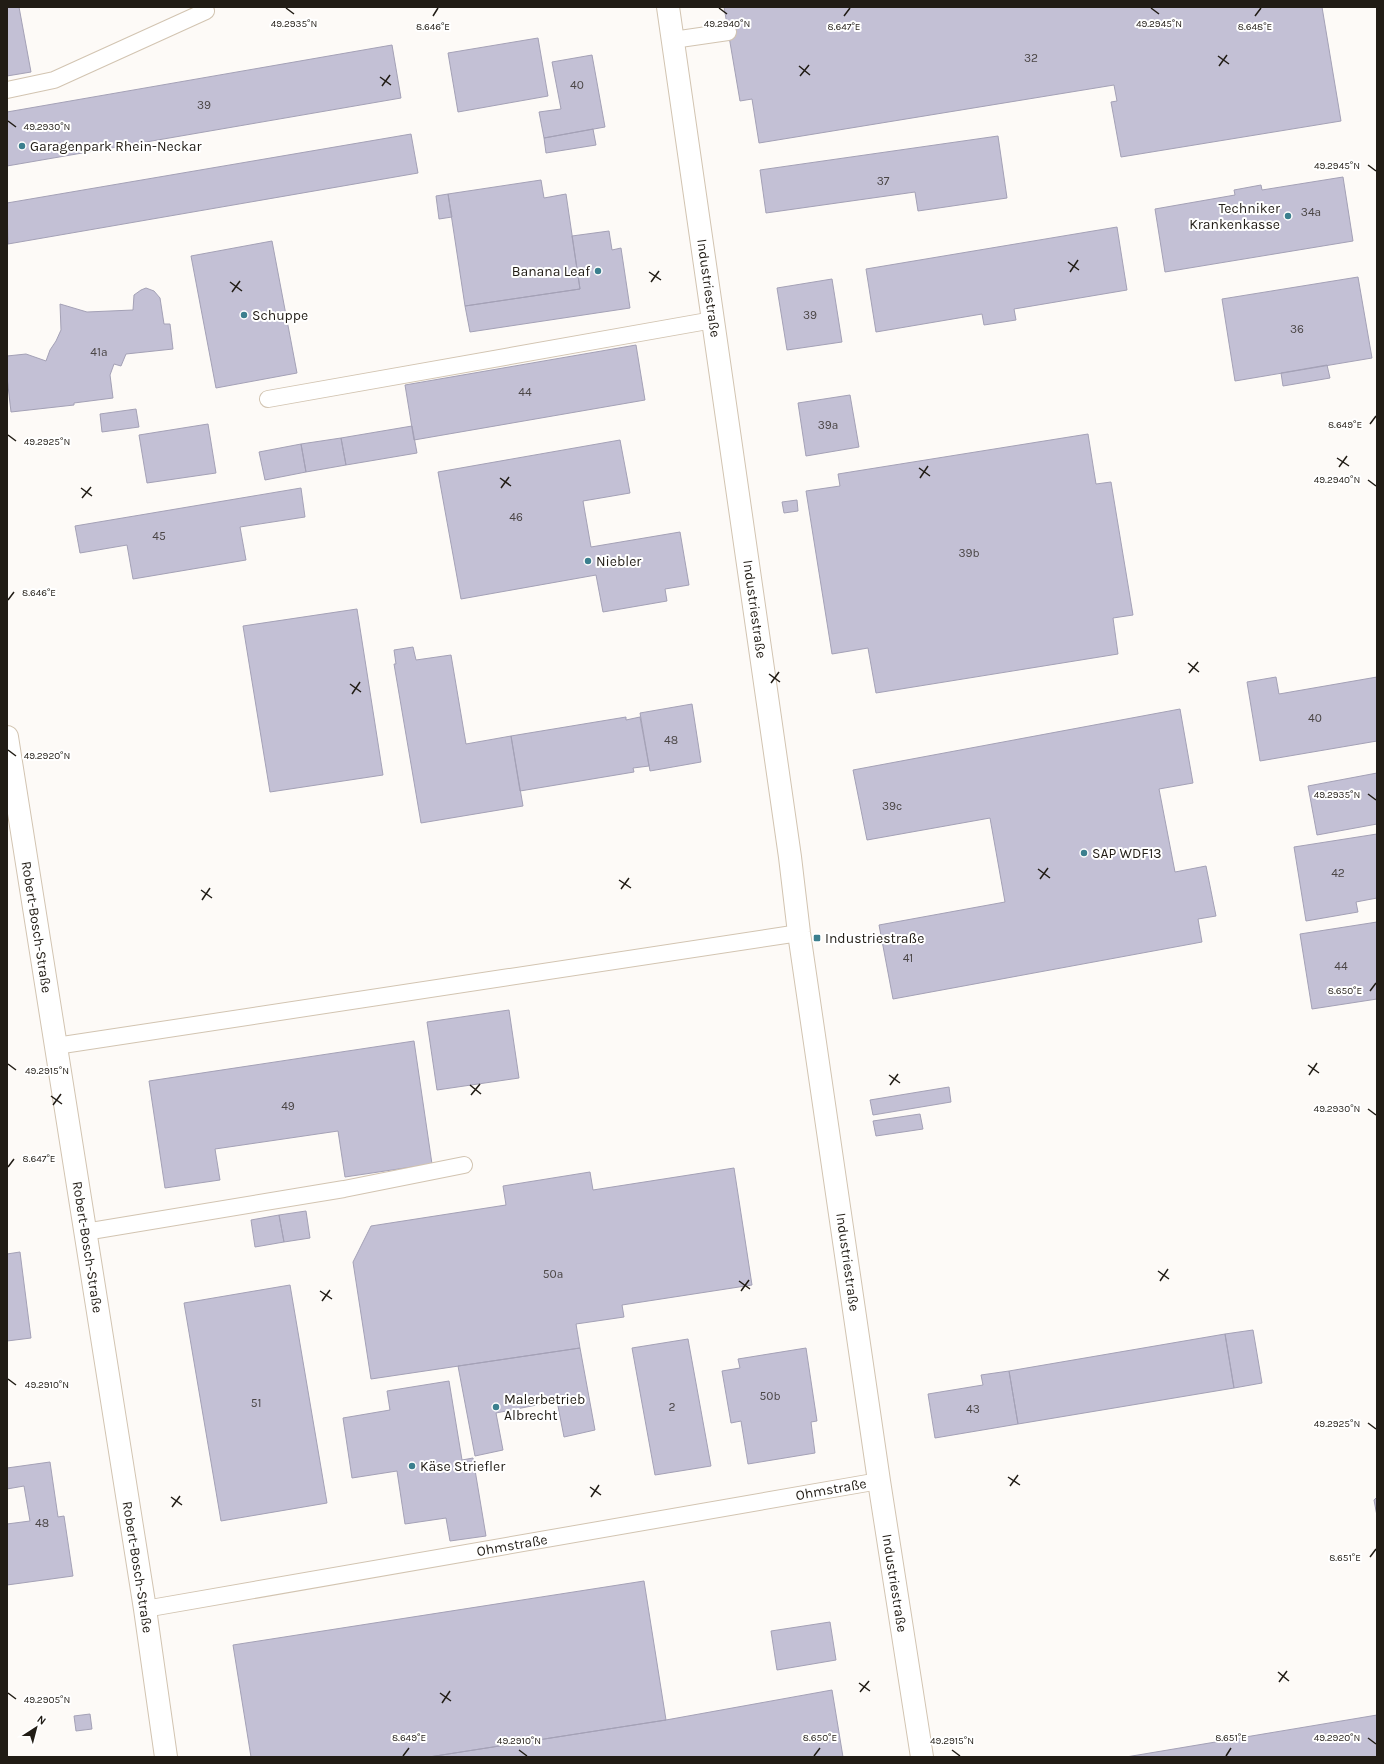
<svg xmlns="http://www.w3.org/2000/svg" width="1384" height="1764" viewBox="0 0 1384 1764" font-family="Karla,sans-serif">
	<style>
		.building { fill: #c3c0d5; stroke: #a4a1b6 }
		.lines { fill: none; stroke-linecap: round; stroke-linejoin: round }
		.service-casing { stroke: #d2c4b1; stroke-width: 18 }
		.minor-casing { stroke: #d2c4b1; stroke-width: 24 }
		.service { stroke: #fff; stroke-width: 16 }
		.minor { stroke: #fff; stroke-width: 22 }
		.ticks { fill: none; stroke: #211c15; stroke-width: 1.5 }
		.poi-dot { fill: #3b7f8e; stroke: #fff; stroke-width: 1.5 }
		.labels { text-anchor: middle; stroke-width: 4; stroke-linejoin: round; paint-order: stroke }
		.number-label { font-size: 12px; fill: #4a4545 }
		.poi-label { font-size: 14px; fill: #211c15; stroke: #fff; text-anchor: start }
		.street-label { font-size: 14px; fill: #211c15; stroke: #fff }
		.ticks-label { font-size: 10px; text-anchor: middle; fill: #211c15; stroke: #fff; stroke-width: 4; stroke-linejoin: round; paint-order: stroke }
	</style>
	<rect width="100%" height="100%" fill="#fdfaf7"/>
	<!-- building -->
	<path class="building" d="M7,7H19L31,72L7,76Z
		M724,7H1322L1341,121L1121,157L1111,102L1117,101L1114,85L759,143L752,99L740,101Z
		M538,38L548,96L458,112L448,53Z
		M392,45L401,98L7,166V112Z
		M592,55L605,127L544,138L539,112L561,109L552,62Z
		M593,129L596,145L546,153L544,138Z
		M411,134L418,173L8,244L7,203Z
		M998,136L1007,198L918,211L915,192L766,213L760,170Z
		M1343,177L1353,241L1165,272L1155,209L1235,195L1234,190L1261,185L1262,190Z
		M541,180L544,198L566,194L580,289L465,306L448,194Z
		M448,194L452,217L439,219L436,196Z
		M1117,227L1127,290L1014,309L1016,320L984,325L982,314L876,332L866,269Z
		M609,231L612,250L621,248L630,308L470,332L465,306L580,289L572,236Z
		M272,241L297,373L216,388L191,256Z
		M1358,277L1372,358L1235,381L1222,299Z
		M832,279L842,342L787,350L777,288Z
		M146,288L154,291L160,298L164,324H170L173,349L126,354L121,366L114,364L110,375L113,398L74,403V405L11,412L7,377V356L26,354L46,361L50,350L56,341L61,330L60,304L87,312L133,310L134,295L141,290Z
		M636,345L645,400L414,440L405,385Z
		M1327,365L1330,378L1283,386L1281,373Z
		M850,395L859,447L806,456L798,403Z
		M136,409L139,427L102,432L100,414Z
		M208,424L216,473L147,483L139,435Z
		M412,426L417,453L346,465L341,438Z
		M1088,434L1096,484L1111,482L1133,615L1113,618L1118,654L876,693L868,648L832,654L806,491L840,486L838,474Z
		M341,438L346,465L306,472L301,444Z
		M620,440L630,493L583,501L591,547L680,532L689,585L665,589L667,601L603,612L596,575L461,599L438,472Z
		M301,444L306,472L265,480L259,452Z
		M301,488L305,517L240,527L246,560L133,579L127,545L80,553L75,526Z
		M797,500L798,511L784,513L782,502Z
		M357,609L383,775L270,792L243,626Z
		M413,647L416,660L451,655L466,744L511,736L523,806L421,823L394,664H396L394,650Z
		M1276,677L1279,694L1377,677V741L1260,761L1247,682Z
		M692,704L701,762L650,771L640,713Z
		M1180,709L1193,783L1159,789L1175,872L1206,866L1216,916L1198,919L1202,942L893,999L879,925L1005,902L990,818L867,840L853,770Z
		M626,717V720L640,717L649,766L633,768L634,772L520,791L511,736Z
		M1377,773V824L1317,835L1308,786Z
		M1377,834V898L1356,902L1358,912L1306,921L1294,847Z
		M1377,922V999L1312,1009L1300,934Z
		M509,1010L519,1078L437,1090L427,1022Z
		M414,1041L432,1164L345,1177L338,1131L215,1149L220,1180L165,1188L149,1081Z
		M949,1087L951,1102L873,1115L870,1100Z
		M920,1114L923,1129L876,1136L873,1121Z
		M734,1168L752,1285L622,1305L624,1317L576,1324L580,1348L371,1379L353,1262L371,1226L506,1205L503,1186L590,1172L593,1190Z
		M306,1211L310,1238L284,1242L279,1215Z
		M279,1215L284,1242L255,1247L251,1220Z
		M20,1252L31,1338L7,1341V1254Z
		M290,1285L327,1503L221,1521L184,1303Z
		M1253,1330L1262,1383L1234,1388L1225,1334Z
		M1225,1334L1234,1388L1018,1424L1009,1371Z
		M688,1339L711,1466L655,1475L632,1348Z
		M580,1348L595,1430L564,1437L557,1401L496,1413L503,1450L475,1456L458,1366Z
		M806,1348L817,1421L811,1422L815,1453L748,1464L741,1421L731,1423L722,1371L740,1368L738,1359Z
		M1009,1371L1018,1424L935,1438L928,1394L983,1385L981,1375Z
		M449,1381L462,1460L473,1458L486,1536L450,1541L446,1518L405,1524L397,1471L352,1478L343,1418L390,1410L387,1391Z
		M50,1462L58,1517L64,1516L73,1576L7,1585V1524L30,1521L24,1486L7,1489V1468Z
		M1377,1497V1516L1374,1500Z
		M644,1581L666,1720L429,1757H251L233,1645Z
		M830,1622L836,1660L777,1670L771,1631Z
		M832,1690L843,1757H429L666,1720Z
		M90,1714L92,1729L76,1731L74,1716Z
		M1377,1715V1757H1126Z"/>
	<g class="lines">
		<!-- service casing -->
		<g class="service-casing">
			<path id="service" d="M673,40L728,32
				M7,90L54,80L206,11
				M268,399L713,320
				M56,1046L799,933
				M85,1232L344,1189L464,1165
				M145,1609L879,1481"/>
		</g>
		<!-- minor casing -->
		<g class="minor-casing">
			<path id="minor" d="M668,7L790,857L799,933L879,1481L922,1757
				M7,737L145,1609L166,1757"/>
		</g>
		<!-- service -->
		<use href="#service" class="service"/>
		<!-- minor -->
		<use href="#minor" class="minor"/>
	</g>
	<!-- ticks -->
	<path class="ticks" d="M286,8L294,14M719,8L727,14M1151,8L1159,14M433,16L438,8M844,16L850,8M1255,16L1261,8M1218,56L1229,64M799,66L810,75M1219,66L1227,55M800,76L809,65M380,77L391,85M382,86L390,75M8,121L16,127M1368,165L1376,171M1068,262L1079,270M649,272L661,280M1070,272L1078,260M230,282L242,291M651,282L659,271M232,292L240,281M1370,424L1376,416M8,435L16,441M1337,458L1349,466M1339,467L1347,456M919,468L930,476M500,478L511,486M920,478L928,466M1368,480L1376,486M81,488L92,496M501,488L509,477M82,498L91,487M8,600L14,592M1188,663L1199,672M1189,673L1198,662M769,674L780,682M771,683L779,672M350,684L361,692M352,694L360,682M8,750L16,756M1368,794L1376,800M1038,869L1050,878M1040,879L1048,868M619,880L631,888M621,889L629,878M201,890L212,898M202,900L210,888M1370,991L1376,983M8,1064L16,1070M1308,1065L1319,1073M889,1075L900,1083M1309,1075L1317,1063M470,1085L481,1094M890,1085L898,1074M471,1095L480,1084M51,1096L62,1104M53,1105L61,1094M1368,1109L1376,1115M8,1167L14,1159M1158,1271L1169,1279M739,1281L750,1289M1160,1281L1168,1269M320,1291L332,1299M741,1291L749,1280M322,1301L330,1290M8,1379L16,1385M1368,1423L1376,1429M1008,1477L1020,1485M1010,1486L1018,1475M590,1487L601,1495M171,1497L182,1505M591,1497L599,1485M172,1507L180,1496M1370,1557L1376,1549M1278,1672L1289,1681M1279,1682L1287,1671M859,1683L870,1691M860,1692L869,1681M8,1693L16,1699M440,1693L451,1701M442,1703L450,1691M1368,1738L1376,1744M519,1750L527,1756M952,1750L960,1756M403,1756L409,1748M814,1756L820,1748M1226,1756L1231,1748"/>
	<!-- markers -->
	<g class="poi-dot">
		<circle cx="22" cy="146" r="4"/>
		<circle cx="1288" cy="216" r="4"/>
		<circle cx="598" cy="271" r="4"/>
		<circle cx="244" cy="315" r="4"/>
		<circle cx="588" cy="561" r="4"/>
		<circle cx="1084" cy="853" r="4"/>
		<rect x="813" y="934" width="8" height="8" rx="2"/>
		<circle cx="496" cy="1407" r="4"/>
		<circle cx="412" cy="1466" r="4"/>
	</g>
	<g class="labels">
		<!-- number labels -->
		<g class="number-label">
			<text x="1031" y="62">32</text>
			<text x="577" y="89">40</text>
			<text x="204" y="109">39</text>
			<text x="883" y="185">37</text>
			<text x="1311" y="216">34a</text>
			<text x="810" y="319">39</text>
			<text x="1297" y="333">36</text>
			<text x="99" y="356">41a</text>
			<text x="525" y="396">44</text>
			<text x="828" y="429">39a</text>
			<text x="516" y="521">46</text>
			<text x="159" y="540">45</text>
			<text x="969" y="557">39b</text>
			<text x="1315" y="722">40</text>
			<text x="671" y="744">48</text>
			<text x="892" y="810">39c</text>
			<text x="1338" y="877">42</text>
			<text x="908" y="962">41</text>
			<text x="1341" y="970">44</text>
			<text x="288" y="1110">49</text>
			<text x="553" y="1278">50a</text>
			<text x="770" y="1400">50b</text>
			<text x="256" y="1407">51</text>
			<text x="672" y="1411">2</text>
			<text x="973" y="1413">43</text>
			<text x="42" y="1527">48</text>
		</g>
		<!-- poi labels -->
		<g class="poi-label">
			<text x="30" y="151">Garagenpark Rhein-Neckar</text>
			<text x="1280" y="213" text-anchor="end">Techniker<tspan x="1280" dy="16">Krankenkasse</tspan></text>
			<text x="590" y="276" text-anchor="end">Banana Leaf</text>
			<text x="252" y="320">Schuppe</text>
			<text x="596" y="566">Niebler</text>
			<text x="1092" y="858">SAP WDF13</text>
			<text x="825" y="943">Industriestraße</text>
			<text x="504" y="1404">Malerbetrieb<tspan x="504" dy="16">Albrecht</tspan></text>
			<text x="420" y="1471">Käse Striefler</text>
		</g>
		<!-- street labels -->
		<g class="street-label">
			<text transform="translate(709 288) rotate(82)" y="5">Industriestraße</text>
			<text transform="translate(755 609) rotate(82)" y="5">Industriestraße</text>
			<text transform="translate(37 927) rotate(81)" y="5">Robert-Bosch-Straße</text>
			<text transform="translate(88 1247) rotate(81)" y="5">Robert-Bosch-Straße</text>
			<text transform="translate(848 1262) rotate(82)" y="5">Industriestraße</text>
			<text transform="translate(831 1489) rotate(-10)" y="5">Ohmstraße</text>
			<text transform="translate(512 1545) rotate(-10)" y="5">Ohmstraße</text>
			<text transform="translate(138 1567) rotate(81)" y="5">Robert-Bosch-Straße</text>
			<text transform="translate(895 1583) rotate(81)" y="5">Industriestraße</text>
		</g>
	</g>
	<g class="ticks-label">
		<text x="294" y="27">49.2935°N</text>
		<text x="727" y="27">49.2940°N</text>
		<text x="1159" y="27">49.2945°N</text>
		<text x="433" y="30">8.646°E</text>
		<text x="1255" y="30">8.648°E</text>
		<text x="844" y="30">8.647°E</text>
		<text x="47" y="130">49.2930°N</text>
		<text x="1337" y="169">49.2945°N</text>
		<text x="1345" y="428">8.649°E</text>
		<text x="47" y="445">49.2925°N</text>
		<text x="1337" y="483">49.2940°N</text>
		<text x="39" y="596">8.646°E</text>
		<text x="47" y="759">49.2920°N</text>
		<text x="1337" y="798">49.2935°N</text>
		<text x="1345" y="994">8.650°E</text>
		<text x="47" y="1074">49.2915°N</text>
		<text x="1337" y="1112">49.2930°N</text>
		<text x="39" y="1162">8.647°E</text>
		<text x="47" y="1388">49.2910°N</text>
		<text x="1337" y="1427">49.2925°N</text>
		<text x="1345" y="1561">8.651°E</text>
		<text x="47" y="1703">49.2905°N</text>
		<text x="1337" y="1741">49.2920°N</text>
		<text x="409" y="1741">8.649°E</text>
		<text x="820" y="1741">8.650°E</text>
		<text x="1231" y="1741">8.651°E</text>
		<text x="519" y="1744">49.2910°N</text>
		<text x="952" y="1744">49.2915°N</text>
	</g>
	<!-- border -->
	<rect width="1384" height="1764" fill="none" stroke="#211c15" stroke-width="16"/>
	<!-- north arrow -->
	<g transform="translate(36 1728) rotate(36)" stroke="#ffffff" stroke-width="3" paint-order="stroke">
	<path d="M0-3L7 15L0 10L-7 15Z" fill="#211c15"/>
	<text y="-6" font-size="11" font-weight="bold" text-anchor="middle" fill="#211c15">N</text>
	</g>
</svg>
